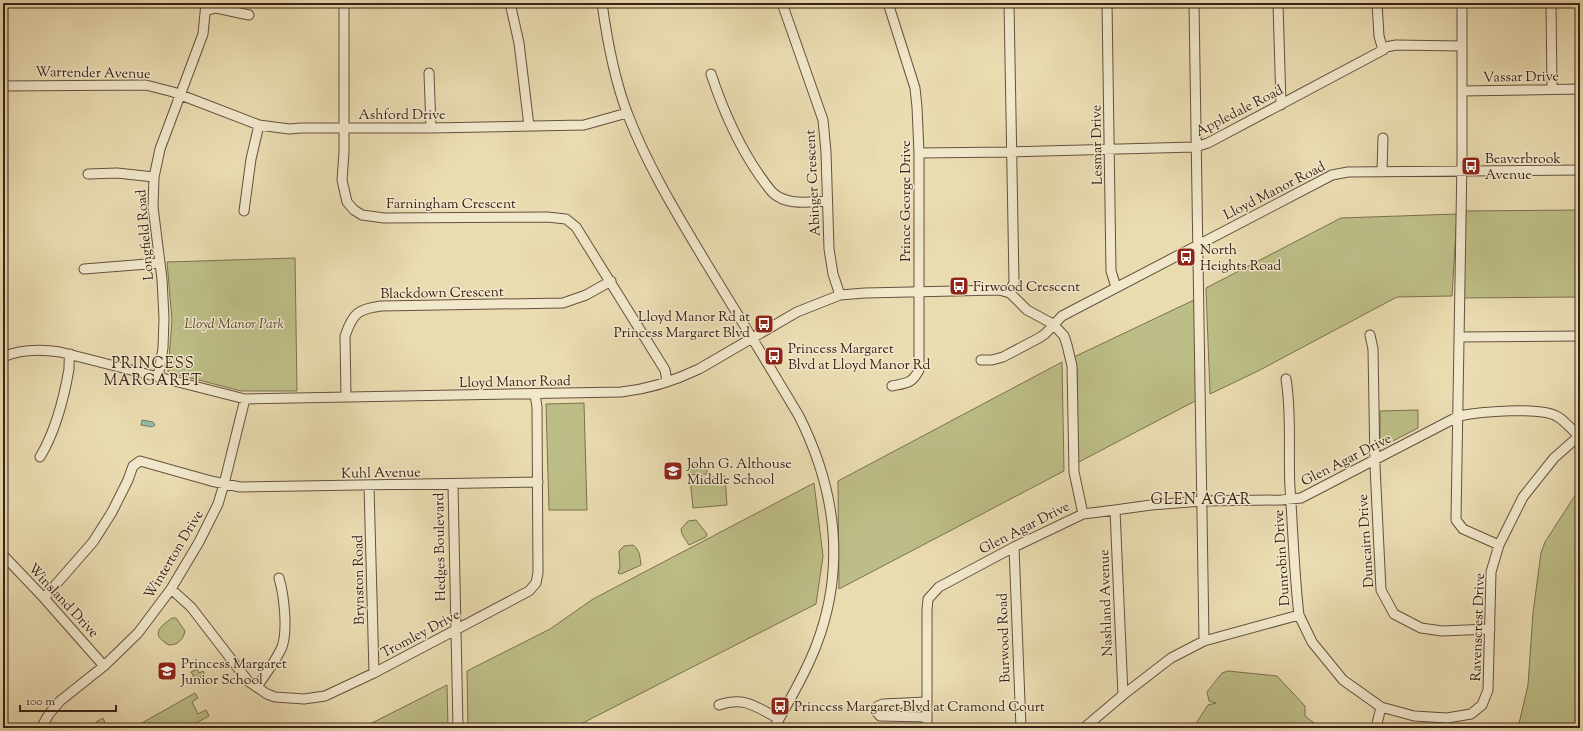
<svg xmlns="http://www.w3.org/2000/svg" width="1583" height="731" viewBox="0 0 1583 731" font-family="'Sorts Mill Goudy',serif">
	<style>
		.green { fill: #bdbe87; stroke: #7c704f }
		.water { fill: #98bcaa; stroke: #727e6f }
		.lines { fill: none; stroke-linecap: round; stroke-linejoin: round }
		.minor-casing { stroke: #66503e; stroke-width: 11 }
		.minor { stroke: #f1e8cc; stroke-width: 9 }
		.labels { text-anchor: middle; stroke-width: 3; stroke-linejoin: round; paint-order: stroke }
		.street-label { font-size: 14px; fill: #3a2117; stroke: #f1e8cc }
		.poi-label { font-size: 14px; fill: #3a2117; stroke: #f1e8cc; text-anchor: start }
		.park-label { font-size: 14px; font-style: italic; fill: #5b4833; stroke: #f1e8cc }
		.neighbourhood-label { font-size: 15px; letter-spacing: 1px; fill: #3a2117; stroke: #f1e8cc }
	</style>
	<rect width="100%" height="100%" fill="#eadcb1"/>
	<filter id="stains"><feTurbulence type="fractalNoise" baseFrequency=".005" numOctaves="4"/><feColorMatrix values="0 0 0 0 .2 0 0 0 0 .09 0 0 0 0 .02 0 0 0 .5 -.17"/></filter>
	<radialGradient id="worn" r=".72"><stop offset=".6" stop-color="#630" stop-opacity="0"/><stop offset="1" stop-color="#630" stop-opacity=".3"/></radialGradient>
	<!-- green -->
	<path class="green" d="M1580,210V297L1460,298L1465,211Z
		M1457,214L1452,296L1397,297L1258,371L1210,394L1206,288L1341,218Z
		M295,258L297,391H241L168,372L172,320L167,262Z
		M1194,300L1197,400L1077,463V371L1074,357Z
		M1062,362L1064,471L839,589L838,481Z
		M584,403L587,510H549L546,404Z
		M1418,410V428L1383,446L1380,440V411Z
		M707,463V474L689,475L688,464Z
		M725,476L727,505L693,508L690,479Z
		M814,483L823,556L816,604L573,728H468L467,671L550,629L593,599Z
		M1580,491V728H1518L1528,685L1533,613L1541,553L1545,542L1576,494Z
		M696,520L707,534L706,537L689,545L682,534L681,529L688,521Z
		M633,545C640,550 640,557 641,565L621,574L618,573L620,567L619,551L624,546Z
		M172,618H176L185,631C183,640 178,645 169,645C151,635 158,628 172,618Z
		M197,669L199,673L203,671L205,675L196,680L191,672Z
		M1228,671L1277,676L1305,706V716L1318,726L1317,728H1193L1208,705L1216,703L1209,701L1207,692L1222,673Z
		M447,685L448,728H362Z
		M195,693L198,698L192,702L198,714L206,710L209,716L187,728H133Z
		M103,718L106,725L109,724L111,728H98L96,722Z"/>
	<!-- water -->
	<path class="water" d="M142,420L153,422L155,425L152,427L141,425Z"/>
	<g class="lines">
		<!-- minor casing -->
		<g class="minor-casing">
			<path id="minor" d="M344,3V153L342,180L347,202L354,210L362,215L384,218L547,217L566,219L576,227L665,370L667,382
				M510,3L519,43L529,126
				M602,3C607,40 614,79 628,115C648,167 677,214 705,261C737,313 768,364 799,416C836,490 846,568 816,646C805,675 789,701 774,728
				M782,3L823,120L826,152L829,249L833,274L840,295
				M888,3L915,88L917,107L919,153V370C912,384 906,383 892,386
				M1009,3L1014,282L1010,293
				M1107,3L1111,271L1116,287
				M1194,3L1204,641
				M1278,3L1281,105
				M1377,3L1379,36L1383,50
				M1462,3V160L1456,520L1463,529L1499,545
				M1551,3L1552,89
				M206,10L216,8L249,15
				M429,73L431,128
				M711,74C725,116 744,158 772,192C786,206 808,202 827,201
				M3,86L146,85L173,92L259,125L289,129L301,128H431L584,125L627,113
				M1462,91L1580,89
				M919,153L1010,152L1195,147L1208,143L1383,50L1386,47L1396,45L1461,46
				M1382,172L1383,138
				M88,174L117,173L154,177
				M244,211L251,159L259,125
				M84,269L160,263
				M1370,335L1373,349L1375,466L1381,590L1394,614L1421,628L1442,631L1490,629
				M1459,337L1580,336
				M3,357C21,349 40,349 60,352L245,399L621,392C649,389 674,381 699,369L797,312L840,295L865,293L999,290L1010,293L1027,310L1053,324L1064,336L1067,345L1072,366L1074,472L1083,514
				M981,360H992L1003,357L1039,338L1045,334L1062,316L1332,175L1348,172L1580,170
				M158,377L163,348L164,318L162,279L153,207L154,177L160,149L203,34L206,3
				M1286,379C1292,415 1288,452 1290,488C1293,530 1294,573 1299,615
				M346,397L345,336C353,313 358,309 381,306L563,303L586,295L611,281
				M40,457C55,432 64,398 69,369C69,364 69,359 70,354
				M453,485L458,728
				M369,486L374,673
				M1115,510L1123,695
				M1014,547L1021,728
				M3,555L44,598L104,666
				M171,589L191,607L248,681L267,694L275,697L304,699L325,696L374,673L529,591L536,583L538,573L537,407L535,394
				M44,598L93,542L112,512L128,480L133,466L140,461L211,481L240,487L538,482
				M257,687C265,674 276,661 282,647C288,630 284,595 279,578
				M926,702L883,704L878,706L876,711L880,716L927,717
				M719,705C744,696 757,707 779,719
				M41,728L49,714L60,701L104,666L138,633L171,589L199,542L218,504L224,484L245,399
				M927,728V610L928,599L939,587L1014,547L1083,514L1115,510L1151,505L1203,501L1281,500L1301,498L1459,416C1478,412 1542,406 1558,417C1565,421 1572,430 1579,436
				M1084,728L1123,695L1171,658L1204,641L1299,615L1312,642L1343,680L1381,707L1414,716L1447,718L1471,714L1482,705L1488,690L1491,572L1499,545L1523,497L1554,458L1580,435
				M1376,728L1381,707"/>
		</g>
		<!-- minor -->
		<use href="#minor" class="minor"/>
	</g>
	<!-- icons -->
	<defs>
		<g id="bus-square" transform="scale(1)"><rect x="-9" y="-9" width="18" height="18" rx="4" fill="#8f2418" stroke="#f1e8cc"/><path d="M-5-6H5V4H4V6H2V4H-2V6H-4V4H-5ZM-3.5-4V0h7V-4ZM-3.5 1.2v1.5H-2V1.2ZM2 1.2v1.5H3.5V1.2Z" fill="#fff"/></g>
		<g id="school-square" transform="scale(1)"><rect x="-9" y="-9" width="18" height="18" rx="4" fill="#8f2418" stroke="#f1e8cc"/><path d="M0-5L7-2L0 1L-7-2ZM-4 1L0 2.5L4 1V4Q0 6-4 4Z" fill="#fff"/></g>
	</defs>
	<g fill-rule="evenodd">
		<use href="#bus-square" x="1471" y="166"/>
		<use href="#bus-square" x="1186" y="257"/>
		<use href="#bus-square" x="959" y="286"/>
		<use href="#bus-square" x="764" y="324"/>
		<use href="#bus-square" x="774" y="356"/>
		<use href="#school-square" x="673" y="471"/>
		<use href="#school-square" x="167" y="671"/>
		<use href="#bus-square" x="780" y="706"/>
	</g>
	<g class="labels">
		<!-- street labels -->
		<g class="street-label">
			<text transform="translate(93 72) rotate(1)" y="5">Warrender Avenue</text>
			<text transform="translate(1521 76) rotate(-1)" y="5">Vassar Drive</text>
			<text transform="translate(1239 110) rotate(-27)" y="5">Appledale Road</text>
			<text x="402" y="119">Ashford Drive</text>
			<text transform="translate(1096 145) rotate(-91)" y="5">Lesmar Drive</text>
			<text transform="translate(812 183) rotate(-93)" y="5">Abinger Crescent</text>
			<text transform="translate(1274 190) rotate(-27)" y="5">Lloyd Manor Road</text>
			<text transform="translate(905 201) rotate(-90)" y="5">Prince George Drive</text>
			<text x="451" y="208">Farningham Crescent</text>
			<text transform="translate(144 235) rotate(-95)" y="5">Longfield Road</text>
			<text transform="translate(442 292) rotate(-1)" y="5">Blackdown Crescent</text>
			<text transform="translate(515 381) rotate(-1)" y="5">Lloyd Manor Road</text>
			<text transform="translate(1346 459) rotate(-27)" y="5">Glen Agar Drive</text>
			<text transform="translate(381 472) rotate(-1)" y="5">Kuhl Avenue</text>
			<text transform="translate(1024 527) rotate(-27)" y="5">Glen Agar Drive</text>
			<text transform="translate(1365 541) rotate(-94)" y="5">Duncairn Drive</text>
			<text transform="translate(439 547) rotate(-91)" y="5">Hedges Boulevard</text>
			<text transform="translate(173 554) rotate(-59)" y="5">Winterton Drive</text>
			<text transform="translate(1281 558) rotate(-94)" y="5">Dunrobin Drive</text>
			<text transform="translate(358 580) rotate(-91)" y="5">Brynston Road</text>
			<text transform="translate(64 600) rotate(47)" y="5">Winsland Drive</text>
			<text transform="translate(1105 603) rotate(-92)" y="5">Nashland Avenue</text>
			<text transform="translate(1477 627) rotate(-88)" y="5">Ravenscrest Drive</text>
			<text transform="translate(420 633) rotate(-28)" y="5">Tromley Drive</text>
			<text transform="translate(1003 638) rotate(-92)" y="5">Burwood Road</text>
		</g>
		<!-- poi labels -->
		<g class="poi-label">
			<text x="1485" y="163">Beaverbrook<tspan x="1485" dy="16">Avenue</tspan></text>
			<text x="1200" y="254">North<tspan x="1200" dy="16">Heights Road</tspan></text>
			<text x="973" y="291">Firwood Crescent</text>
			<text x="750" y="321" text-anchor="end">Lloyd Manor Rd at<tspan x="750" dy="16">Princess Margaret Blvd</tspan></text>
			<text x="788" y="353">Princess Margaret<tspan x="788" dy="16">Blvd at Lloyd Manor Rd</tspan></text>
			<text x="687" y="468">John G. Althouse<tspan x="687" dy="16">Middle School</tspan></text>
			<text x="181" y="668">Princess Margaret<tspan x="181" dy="16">Junior School</tspan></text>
			<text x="794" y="711">Princess Margaret Blvd at Cramond Court</text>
		</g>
		<!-- park labels -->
		<g class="park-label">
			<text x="234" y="328">Lloyd Manor Park</text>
		</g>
		<!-- neighbourhood labels -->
		<g class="neighbourhood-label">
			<text x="153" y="368">PRINCESS<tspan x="153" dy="17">MARGARET</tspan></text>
			<text x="1201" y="504">GLEN AGAR</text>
		</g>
	</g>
	<!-- margin -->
	<rect width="1583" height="731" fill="none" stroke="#eadcb1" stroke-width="16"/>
	<rect x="4" y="4" width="1575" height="723" fill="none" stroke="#3a2117" stroke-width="2"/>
	<rect x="8" y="8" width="1567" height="715" fill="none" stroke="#3a2117"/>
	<!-- scale -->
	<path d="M20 705v6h96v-6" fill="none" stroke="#3a2117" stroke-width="2"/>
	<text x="26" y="705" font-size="12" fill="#3a2117" stroke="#f1e8cc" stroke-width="3" paint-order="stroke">100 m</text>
	<rect width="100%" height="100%" filter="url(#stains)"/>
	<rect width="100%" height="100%" fill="url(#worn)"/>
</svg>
